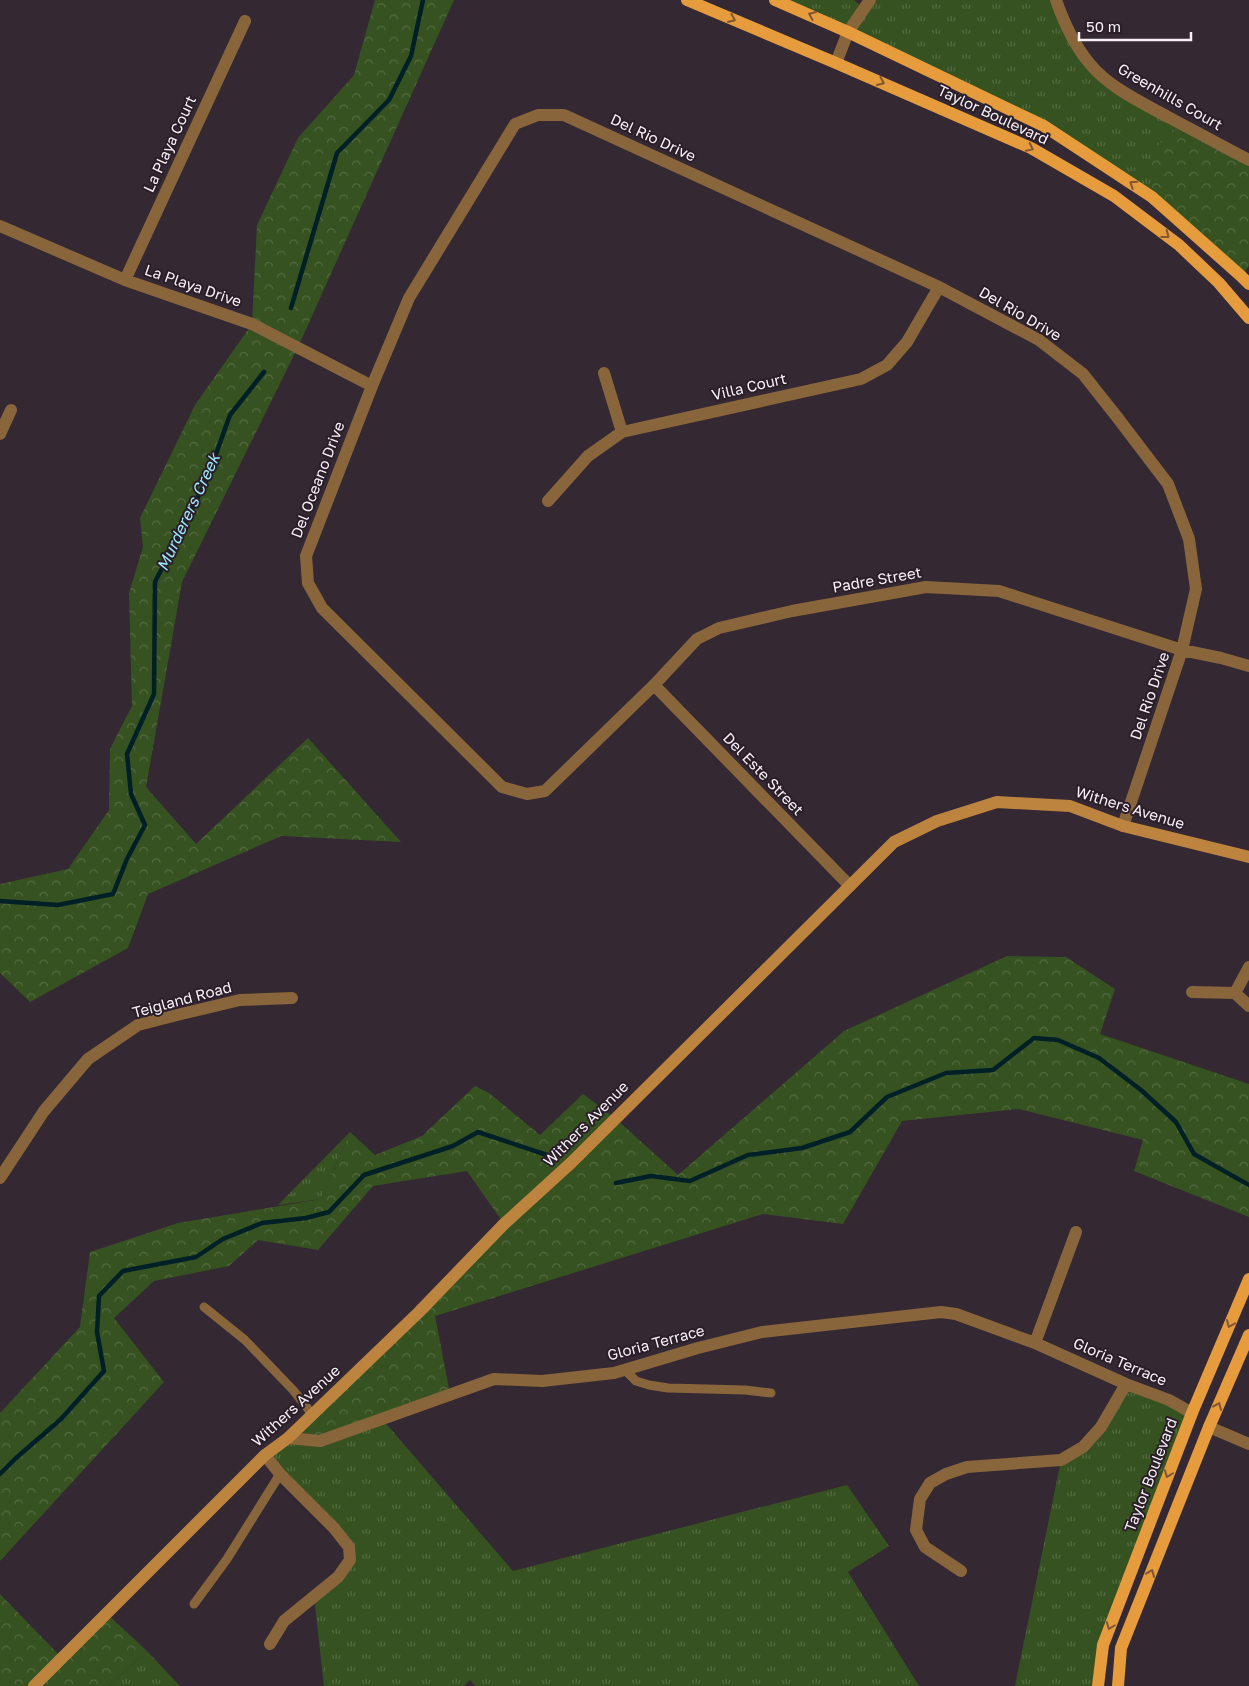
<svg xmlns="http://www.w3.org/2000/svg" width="1249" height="1686" viewBox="0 0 1249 1686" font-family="'Golos Text',sans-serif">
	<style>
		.grass { fill: url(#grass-tufts) }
		.forest { fill: url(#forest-crowns) }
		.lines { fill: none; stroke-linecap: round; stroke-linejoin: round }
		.stream { stroke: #002027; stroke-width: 4.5 }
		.lane { stroke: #89653c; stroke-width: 9 }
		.street { stroke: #89653c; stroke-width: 12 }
		.secondary { stroke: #bd843f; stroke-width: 12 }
		.primary { stroke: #e69c3d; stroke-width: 12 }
		.oneway { stroke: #7f5732 }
		.labels { text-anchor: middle; stroke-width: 4; stroke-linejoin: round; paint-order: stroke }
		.street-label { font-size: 15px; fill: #f8f0f7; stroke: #2a1e29 }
		.water-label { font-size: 16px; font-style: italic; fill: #9ce9fb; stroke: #2a1e29 }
	</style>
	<defs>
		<pattern id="grass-tufts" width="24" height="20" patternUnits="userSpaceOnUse" patternTransform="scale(1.25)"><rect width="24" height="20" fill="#365220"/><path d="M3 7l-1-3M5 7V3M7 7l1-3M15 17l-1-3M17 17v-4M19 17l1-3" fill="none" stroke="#546b41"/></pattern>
		<pattern id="forest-crowns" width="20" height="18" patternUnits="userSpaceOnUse" patternTransform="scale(1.25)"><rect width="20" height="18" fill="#365220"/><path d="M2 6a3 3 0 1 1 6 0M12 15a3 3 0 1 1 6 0" fill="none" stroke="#546b41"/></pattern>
	</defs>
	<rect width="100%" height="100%" fill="#342833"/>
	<!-- grass -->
	<path class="grass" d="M775,0H854L864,8L870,0H1056L1090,64L1182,124L1152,197L1044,126Z
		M350,1132L321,1199L278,1205Z
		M1126,1384L1192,1413L1103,1645L1098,1686H1015L1061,1460L1083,1447Z
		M382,1419L513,1571L847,1485L889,1546L848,1572L919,1686H475L470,1680L464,1686H324L314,1597L338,1577L349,1547L265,1455L288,1438Z
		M147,1651L180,1686H109Z"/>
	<!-- forest -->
	<path class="forest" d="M375,0H454L298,347L182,582L146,787L196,844L308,738L401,842L281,836L148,894L128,948L30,1002L0,973V884L68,869L109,810L110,749L132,706L129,593L143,547L140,518L195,405L252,324L257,225L298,138L354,75Z
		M1182,124L1249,160V266L1241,276L1152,197L1151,152Z
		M1007,956L1066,957L1115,989L1100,1034L1249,1084V1217L1134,1171L1143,1140L1019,1109L902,1121L843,1224L763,1214L435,1316L450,1394L320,1441L288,1438L504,1224L467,1171L373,1186L318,1250L258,1240L229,1266L154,1281L114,1318L164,1382L0,1561V1413L80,1327L90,1252L178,1223L321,1199L350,1132L375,1155L422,1136L475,1086L489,1093L540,1135L583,1094L615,1118L678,1175L844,1031Z
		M0,1594L62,1658L106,1613L147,1651L109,1686H0Z"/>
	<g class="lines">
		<!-- stream -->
		<path class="stream" d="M291,308L337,153L389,100L411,56L423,0
			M0,901L58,905L113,894L127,859L145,825L131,794L127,754L154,694L155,582L207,479L230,415L264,372
			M616,1183L651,1176L690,1181L748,1155L802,1148L850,1132L887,1097L946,1073L993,1070L1034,1038L1058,1040L1099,1058L1141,1090L1176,1122L1194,1154L1249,1185
			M0,1474L16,1458L61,1419L104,1371L97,1332L99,1296L123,1271L196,1257L223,1239L262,1223L306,1218L329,1212L364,1175L453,1146L478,1132L550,1156"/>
		<!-- lane -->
		<path class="lane" d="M204,1307L245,1340L293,1390L312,1414
			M625,1370L636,1381L649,1385L668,1388L745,1390L771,1393
			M194,1604L227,1559L280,1474"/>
		<!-- street -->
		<path class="street" d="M1056,0C1064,23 1074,45 1090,64C1110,88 1141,102 1168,117C1195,131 1222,146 1249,160
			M836,63L848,32L870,0
			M0,226L125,280L252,324L372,386
			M125,280L245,21
			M604,373L622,432
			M0,434L11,410
			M548,501L588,456L622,432L861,379L887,365L907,342L939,287
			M654,685L850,886
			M1123,826L1182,650L1196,589L1189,539L1168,484L1117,417L1083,374L1039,340L939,287L564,115H538L515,124L409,298L372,386L306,556L308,583L322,608L502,787L527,794L545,791L654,685L697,639L719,628L792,611L926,587L999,591L1182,650L1221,658L1249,666
			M1192,992L1235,993L1249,1006
			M1235,993L1249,967
			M0,1178L44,1111L88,1059L138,1025L181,1014L240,1000L292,998
			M1035,1343L1076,1232
			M1209,1427L1249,1444
			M288,1438L320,1441L494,1379L542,1381L614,1373L698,1348L762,1332L941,1312L956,1314L1035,1343L1126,1384L1169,1400L1192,1413
			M265,1455L280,1474L334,1528L349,1547L350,1560L338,1577L284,1621L270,1644
			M961,1571L925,1547L916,1530L920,1499L930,1483L946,1474L967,1467L1061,1460L1083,1447L1101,1427L1126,1384"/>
		<!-- secondary -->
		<path class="secondary" d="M34,1686L265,1455L288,1438L419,1312L504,1224L572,1162L894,842L937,821L997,802L1070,806L1123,826L1249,857"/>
		<!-- primary -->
		<path class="primary" d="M687,0L836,63L1031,148L1114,196L1179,245L1219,283L1249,318
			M775,0L848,32L1044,126L1152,197L1241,276L1249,284
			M1098,1686L1103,1645L1192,1413L1249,1279
			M1118,1686L1121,1648L1209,1427L1249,1335"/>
	</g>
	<!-- one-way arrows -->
	<defs><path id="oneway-chevron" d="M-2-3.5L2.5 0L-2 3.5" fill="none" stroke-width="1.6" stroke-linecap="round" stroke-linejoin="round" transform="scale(1.25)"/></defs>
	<g class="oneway">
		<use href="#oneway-chevron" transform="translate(812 15) rotate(-156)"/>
		<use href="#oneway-chevron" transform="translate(732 19) rotate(23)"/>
		<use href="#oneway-chevron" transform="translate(881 82) rotate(24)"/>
		<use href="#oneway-chevron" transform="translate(1030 148) rotate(26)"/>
		<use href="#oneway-chevron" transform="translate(1133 184) rotate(-147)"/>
		<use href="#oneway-chevron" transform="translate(1166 235) rotate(37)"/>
		<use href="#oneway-chevron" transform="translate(1230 1324) rotate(113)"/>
		<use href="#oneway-chevron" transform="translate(1218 1406) rotate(-67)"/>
		<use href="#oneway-chevron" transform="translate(1168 1474) rotate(111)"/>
		<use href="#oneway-chevron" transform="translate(1151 1573) rotate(-68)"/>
		<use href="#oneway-chevron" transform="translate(1110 1626) rotate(111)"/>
	</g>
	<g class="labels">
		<!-- street labels -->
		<g class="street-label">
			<text transform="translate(1170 97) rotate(30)" y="5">Greenhills Court</text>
			<text transform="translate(993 115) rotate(25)" y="5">Taylor Boulevard</text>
			<text transform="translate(653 138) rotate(25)" y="5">Del Rio Drive</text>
			<text transform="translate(170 144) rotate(-65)" y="5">La Playa Court</text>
			<text transform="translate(193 286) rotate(19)" y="5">La Playa Drive</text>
			<text transform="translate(1020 314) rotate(30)" y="5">Del Rio Drive</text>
			<text transform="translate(749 387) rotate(-13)" y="5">Villa Court</text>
			<text transform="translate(318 480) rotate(-69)" y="5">Del Oceano Drive</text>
			<text transform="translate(877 580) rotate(-10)" y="5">Padre Street</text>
			<text transform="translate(1150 696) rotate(-71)" y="5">Del Rio Drive</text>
			<text transform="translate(763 774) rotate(46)" y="5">Del Este Street</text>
			<text transform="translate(1130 808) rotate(17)" y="5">Withers Avenue</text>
			<text transform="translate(182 1000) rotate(-15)" y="5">Teigland Road</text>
			<text transform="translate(586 1124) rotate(-45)" y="5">Withers Avenue</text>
			<text transform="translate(656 1343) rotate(-15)" y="5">Gloria Terrace</text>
			<text transform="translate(1120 1362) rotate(23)" y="5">Gloria Terrace</text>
			<text transform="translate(296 1406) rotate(-42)" y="5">Withers Avenue</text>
			<text transform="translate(1151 1475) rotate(-69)" y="5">Taylor Boulevard</text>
		</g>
		<!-- water labels -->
		<g class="water-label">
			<text transform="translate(188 512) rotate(-65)" y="6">Murderers Creek</text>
		</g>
	</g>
	<!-- scale -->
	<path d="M1079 32v8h112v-8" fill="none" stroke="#f8f0f7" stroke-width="2.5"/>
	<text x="1086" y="32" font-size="15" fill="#f8f0f7" stroke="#2a1e29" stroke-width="4" paint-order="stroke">50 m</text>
</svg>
